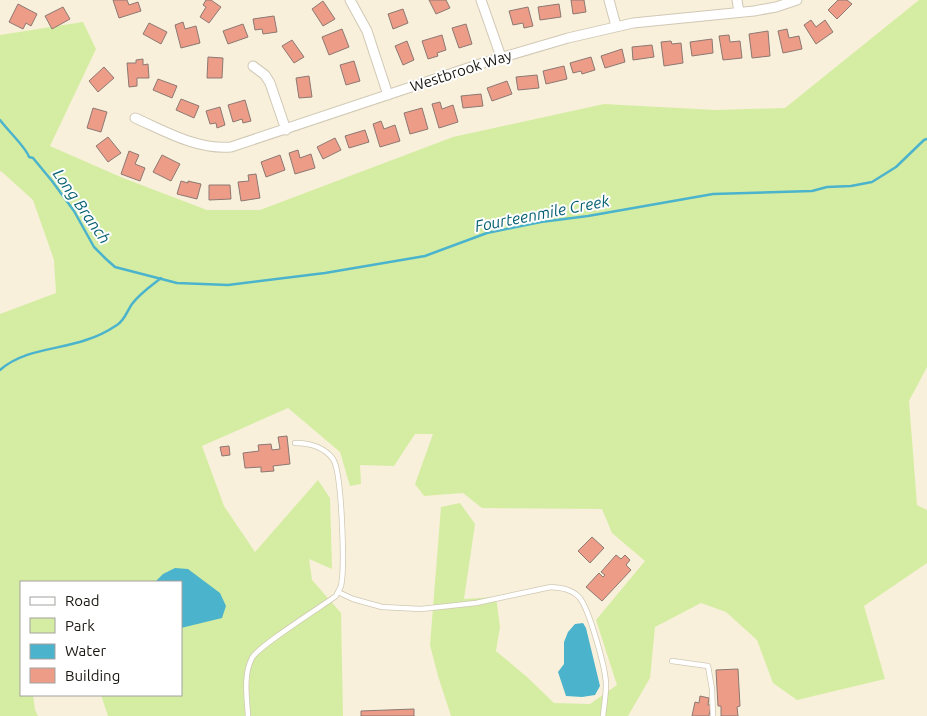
<svg xmlns="http://www.w3.org/2000/svg" width="927" height="716" viewBox="0 0 927 716" font-family="Ubuntu,sans-serif">
	<style>
		.green { fill: #d5eda2 }
		.water { fill: #4cb3cd }
		.lines { fill: none; stroke-linecap: round; stroke-linejoin: round }
		.stream { stroke: #4cb3cd; stroke-width: 2.5 }
		.building { fill: #ed9c88; stroke: #8d7872 }
		.service-casing { stroke: #d0c8b4; stroke-width: 6 }
		.minor-casing { stroke: #d0c8b4; stroke-width: 11 }
		.service { stroke: #fff; stroke-width: 4.5 }
		.minor { stroke: #fff; stroke-width: 9 }
		.labels { text-anchor: middle; stroke-width: 4; stroke-linejoin: round; paint-order: stroke }
		.street-label { font-size: 15px; fill: #19160f; stroke: #fff }
		.water-label { font-size: 16px; font-style: italic; fill: #055f71; stroke: #fff }
	</style>
	<rect width="100%" height="100%" fill="#f8f0db"/>
	<!-- green -->
	<path class="green" d="M919,0H927V367L909,401L917,505L927,510V563L864,606L885,679L797,700L773,683L757,640L726,612L701,603L655,627L650,678L628,716H451L438,676L430,645L441,507L460,503L475,524L464,599L496,597L500,627L496,651L527,677L554,703L590,704L617,685L596,620L645,561L612,533L602,509L482,508L463,493L424,496L415,484L433,434H415L394,466L360,465L361,484L350,486L340,452L288,408L202,446L224,506L255,552L318,480L330,498L332,569L309,559L312,580L341,613L343,716H108L101,695H181V582H21V695H33L35,710L38,716H0V314L56,293L54,260L33,200L2,172L0,171V35L83,22L96,49L50,146L123,178L207,210H260L453,137L604,104L716,110L785,108Z"/>
	<!-- water -->
	<path class="water" d="M175,568L188,569L220,593L226,606L222,618L181,628V582H155L163,574Z
		M583,623L586,628L600,686L595,695L582,697L566,696L558,672L564,664V642L568,632L575,624Z"/>
	<g class="lines">
		<!-- stream -->
		<path class="stream" d="M0,120C7,130 26,147 29,157L33,158L52,181L74,211L94,247L106,259L115,267L177,283L228,285L325,273L425,256L487,233L541,222L588,216L713,194L812,191L827,187L851,186L872,182L896,167L924,140L927,139
			M0,370C24,349 58,350 86,340C96,337 108,331 117,325C125,320 127,311 132,304C140,293 151,286 161,278"/>
	</g>
	<!-- building -->
	<path class="building" d="M113,0H127L129,5L138,2L141,11L119,18Z
		M206,0H211L221,7L209,23L200,17L206,7L203,5Z
		M429,0H446L450,8L436,14Z
		M571,0H584L586,12L573,14Z
		M838,0H847L852,4L837,19L828,10Z
		M323,1L335,19L323,26L312,9Z
		M18,4L37,14L31,26L26,23L23,29L9,22Z
		M559,4L561,17L540,20L538,7Z
		M63,7L70,19L52,29L45,16Z
		M528,7L533,26L524,28L523,23L513,25L509,11Z
		M403,9L408,23L393,29L388,14Z
		M274,16L277,32L263,34L262,29L255,30L253,19Z
		M811,20L816,27L825,20L833,32L816,44L804,25Z
		M183,22L185,29L196,26L200,43L181,48L175,25Z
		M149,23L167,32L161,44L143,34Z
		M243,24L248,37L228,44L223,31Z
		M466,24L472,44L459,48L452,28Z
		M342,29L349,47L329,55L322,37Z
		M787,29L789,38L799,36L802,49L783,53L778,31Z
		M768,31L770,56L752,58L749,34Z
		M442,35L446,50L437,53L438,56L428,59L422,41Z
		M729,35L730,42L740,41L742,58L723,60L719,36Z
		M712,39L713,53L692,56L690,42Z
		M292,40L304,57L294,63L282,46Z
		M407,41L414,60L403,65L395,46Z
		M671,41L672,44L681,43L683,63L664,66L661,42Z
		M652,45L654,57L633,60L632,47Z
		M622,49L625,62L605,68L601,56Z
		M208,57L223,58L222,78H207Z
		M591,57L595,70L582,74L581,71L573,73L570,63Z
		M143,59V65L148,64L149,78H137V86L129,87L127,63H136V60Z
		M354,61L360,81L346,85L340,65Z
		M564,66L567,79L546,84L543,71Z
		M104,67L114,78L98,92L89,81Z
		M537,75L539,88L518,90L516,77Z
		M309,76L312,97L299,98L296,78Z
		M158,79L177,86L172,98L153,90Z
		M507,81L512,94L492,101L487,88Z
		M481,94L483,106L463,108L461,96Z
		M181,99L199,106L194,118L176,110Z
		M245,100L251,121L243,123L242,119L233,122L228,105Z
		M440,102L442,109L453,105L458,122L439,128L432,104Z
		M220,107L225,125L217,128L216,123L210,124L206,111Z
		M93,108L107,112L101,132L87,128Z
		M422,108L428,129L410,134L404,113Z
		M381,121L384,129L395,125L400,141L380,147L373,124Z
		M365,130L369,142L349,148L345,136Z
		M108,137L121,153L108,162L96,146Z
		M335,138L341,150L323,159L317,147Z
		M298,150L300,158L311,154L315,168L295,174L289,153Z
		M129,151L139,155L135,164L145,168L140,181L121,174Z
		M162,155L180,164L171,181L153,172Z
		M280,155L285,170L266,177L261,162Z
		M256,174L260,198L241,201L238,182L249,181L248,175Z
		M181,181L188,183V181L201,184L197,199L177,194Z
		M209,185H230L231,199L209,200Z
		M287,436L290,464L273,466L274,471L261,472V467L245,468L243,453L259,451L258,445L271,444L272,450L280,449L278,437Z
		M229,446L230,455L222,456L220,447Z
		M592,537L604,548L590,563L578,551Z
		M616,555L621,559L625,555L630,560L626,565L631,570L602,601L586,587L599,573L603,577L605,575L601,572Z
		M738,669L740,706L737,707L738,716H721V706H718L716,670Z
		M700,696L709,698L708,705H711L709,716H692L695,702L699,703Z
		M414,709V716H361V711Z"/>
	<g class="lines">
		<!-- service casing -->
		<g class="service-casing">
			<path id="service" d="M338,592L353,599L382,607L421,609L476,603L551,587C562,588 571,589 579,597C589,608 606,669 606,685C606,695 604,706 603,716
				M672,661L708,666L712,689L713,716
				M248,716C247,698 243,675 252,658C257,647 322,606 336,596C337,593 340,589 341,586C345,568 342,472 333,459C324,447 309,443 295,443"/>
		</g>
		<!-- minor casing -->
		<g class="minor-casing">
			<path id="minor" d="M350,0L367,31L388,95
				M481,0L501,57
				M609,0L616,26
				M737,0L739,12
				M253,66L265,75L270,83L286,130
				M135,118C165,131 197,150 231,147L483,63L568,38L633,23L754,11L776,7L797,0"/>
		</g>
		<!-- service -->
		<use href="#service" class="service"/>
		<!-- minor -->
		<use href="#minor" class="minor"/>
	</g>
	<g class="labels">
		<!-- street labels -->
		<g class="street-label">
			<text transform="translate(461 71) rotate(-18)" y="5">Westbrook Way</text>
		</g>
		<!-- water labels -->
		<g class="water-label">
			<text transform="translate(82 206) rotate(55)" y="6">Long Branch</text>
			<text transform="translate(542 213) rotate(-11)" y="6">Fourteenmile Creek</text>
		</g>
	</g>
	<!-- legend -->
	<rect x="20" y="581" width="162" height="115" fill="#ffffff" stroke="#a3a29f"/>
	<rect x="30" y="597" width="25" height="8" fill="#ffffff" stroke="#a3a29f"/>
	<text x="65" y="606" font-size="15" fill="#19160f">Road</text>
	<rect x="30" y="618" width="25" height="15" fill="#d5eda2" stroke="#a3a29f"/>
	<text x="65" y="631" font-size="15" fill="#19160f">Park</text>
	<rect x="30" y="644" width="25" height="15" fill="#4cb3cd" stroke="#a3a29f"/>
	<text x="65" y="656" font-size="15" fill="#19160f">Water</text>
	<rect x="30" y="668" width="25" height="15" fill="#ed9c88" stroke="#a3a29f"/>
	<text x="65" y="681" font-size="15" fill="#19160f">Building</text>
</svg>
